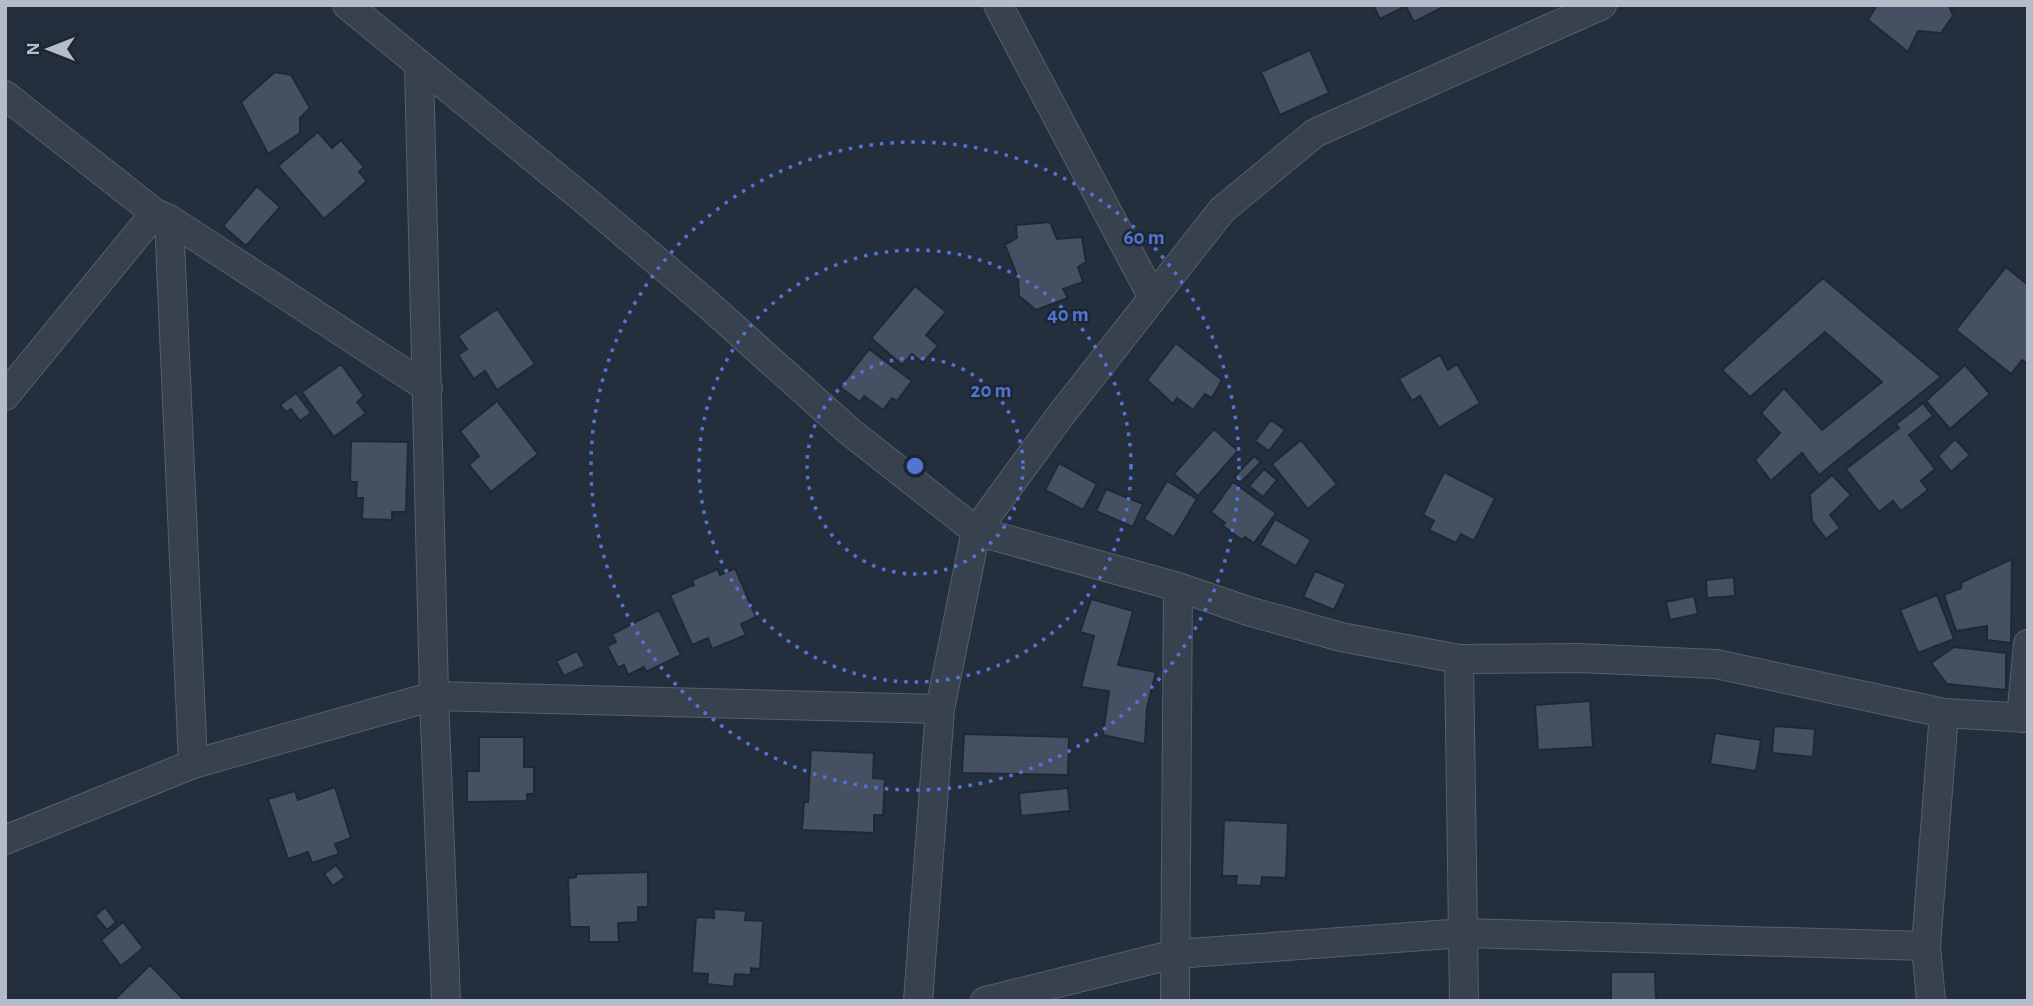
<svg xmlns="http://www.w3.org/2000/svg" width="2033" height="1006" viewBox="0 0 2033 1006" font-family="'Alegreya Sans',sans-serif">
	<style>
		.building { fill: #455162; stroke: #1f2835; stroke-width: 2 }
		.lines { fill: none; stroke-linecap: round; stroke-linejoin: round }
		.street-casing { stroke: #565f6c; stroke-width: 30 }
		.street { stroke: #38414e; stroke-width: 28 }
		.ring { fill: none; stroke: #5274d3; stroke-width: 3.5; stroke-dasharray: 3.5 7 }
		.centre { fill: #5274d3; stroke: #1d2633; stroke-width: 3.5 }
		.ring-label { font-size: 21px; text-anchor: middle; font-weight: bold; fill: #5274d3; stroke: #1d2633; stroke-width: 5; stroke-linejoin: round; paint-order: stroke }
	</style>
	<rect width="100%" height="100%" fill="#242f3e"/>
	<!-- building -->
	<path class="building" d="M1373,5H1447L1414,22L1406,6L1380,19Z
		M1877,5H1949L1953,16L1941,33L1918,31L1908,52L1868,20Z
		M1310,50L1329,93L1280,115L1261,72Z
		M275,72L291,75L310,108L300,118V133L268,154L241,102Z
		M318,132L332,148L341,140L364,167L359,172L367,181L324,219L278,166Z
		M257,186L280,207L246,246L223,226Z
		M1050,222L1057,239L1082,237L1086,262L1078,267L1083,282L1063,289L1068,298L1036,310L1019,296L1018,278L1005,245L1017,238L1016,225Z
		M2006,267L2028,285V364L2022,360L2011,374L1956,330Z
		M1823,278L1941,377L1819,475L1802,453L1771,481L1755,460L1780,433L1761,413L1784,388L1822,430L1882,382L1825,332L1750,397L1722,370Z
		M915,286L946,312L926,335L938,346L923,363L912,354L902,365L871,338Z
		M497,309L535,364L497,390L485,371L474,379L458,355L467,349L458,336Z
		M1176,343L1222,380L1212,398L1205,394L1193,410L1177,398L1173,404L1147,380Z
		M869,349L912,381L897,401L892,398L883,410L864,396L860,402L840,387Z
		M1440,355L1448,370L1457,364L1480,403L1439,428L1420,396L1412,401L1399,379Z
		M341,364L364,396L357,402L366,413L334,437L302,392Z
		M1965,365L1990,394L1950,429L1926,401Z
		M296,393L311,413L300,421L291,409L286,412L280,405Z
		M497,401L538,454L491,492L469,465L479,456L460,431Z
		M1923,403L1933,416L1909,435L1935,469L1921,481L1928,490L1901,511L1893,501L1879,512L1846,469L1899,428L1896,424Z
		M1271,420L1285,430L1269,451L1255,441Z
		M1214,429L1238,451L1198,496L1174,474Z
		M1955,439L1970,455L1951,472L1938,456Z
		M1301,440L1337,484L1308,509L1272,464Z
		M351,441L408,442L406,512H392V520L362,519L363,498H356L357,482H350Z
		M1254,456L1261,462L1240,483L1234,477Z
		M1059,463L1097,484L1083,510L1045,490Z
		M1264,469L1277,480L1263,497L1249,486Z
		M1444,472L1495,498L1474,541L1461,534L1456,543L1429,530L1434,521L1423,515Z
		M1832,475L1851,495L1830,515L1840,528L1826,539L1812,521L1810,494Z
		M1167,481L1197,499L1174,537L1144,519Z
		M1233,482L1276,513L1254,543L1245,537L1242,540L1223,526L1225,523L1211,512Z
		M1106,489L1143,504L1133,527L1096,511Z
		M1275,519L1311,540L1296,566L1260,545Z
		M2012,559L2011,643L1987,640V626L1956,631L1944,595L1961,588L1962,582Z
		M735,568L756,617L741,624L746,635L712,649L708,638L692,645L670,595L694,585L692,580L718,569L720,575Z
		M1315,571L1346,584L1334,610L1303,597Z
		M1734,577L1735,596L1707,598L1706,580Z
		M1937,595L1954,639L1918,653L1900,610Z
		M1694,596L1698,614L1670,620L1666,602Z
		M1091,599L1133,611L1118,665L1156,672L1147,708L1145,744L1103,735L1109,691L1081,687L1094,636L1080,632Z
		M659,610L681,655L646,672L644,667L628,675L624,665L618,668L607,646L616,642L612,634Z
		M1954,647L2006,653V690L1947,684L1931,663Z
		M577,651L585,666L564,676L556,661Z
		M1590,701L1593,747L1538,750L1535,705Z
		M1774,726L1815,729L1813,757L1772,753Z
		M1715,733L1761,740L1756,771L1710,764Z
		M964,734L1069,737L1068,775L962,773Z
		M479,737H524V767H534V794H527V801L467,802V771H479Z
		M811,750L874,753L873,778L885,779L883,815H874V833L802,830L804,802H808Z
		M335,787L351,838L335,844L339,854L312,863L308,852L288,859L268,799L295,791L298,800Z
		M1068,788L1070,811L1021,816L1019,793Z
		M1224,820L1288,823L1286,878L1262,877L1261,886L1236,885L1237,876H1222Z
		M336,865L345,877L333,886L324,874Z
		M648,872V907H638V922L618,923L619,942H589V927H570L568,878L576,877V874Z
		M105,907L116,922L107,930L95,916Z
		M714,909L746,911L745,920L763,921L760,969L751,968V975L735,974L734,987L707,984L708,974L692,973L696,917L714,918Z
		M123,922L143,948L121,966L101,940Z
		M150,965L185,1001H113Z
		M1611,972H1655L1656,1001H1611Z"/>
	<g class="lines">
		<!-- street casing -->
		<g class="street-casing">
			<path id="street" d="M347,5L586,201L703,300L849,431L976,531L1178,587L1248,611L1341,637L1459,659L1578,658L1716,664L1944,713L2028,718
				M998,5L1153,298
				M419,66L434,696L446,1001
				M5,95L155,213L169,219L428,388
				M5,396L155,213
				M1459,659L1464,1001
				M2021,718L2028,644
				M193,764L434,696L940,709
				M5,840L193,764L169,219
				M918,1001L940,709L976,531L1060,416L1222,210L1315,133L1602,5
				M985,1001L1175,954L1464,933L1926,946
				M1175,1001L1178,587
				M1931,1001L1926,946L1944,713"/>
		</g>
		<!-- street -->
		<use href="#street" class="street"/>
	</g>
	<!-- distance rings -->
	<g class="ring">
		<circle cx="915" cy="466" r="108"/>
		<circle cx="915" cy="466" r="216"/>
		<circle cx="915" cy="466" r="324"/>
	</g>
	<circle cx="915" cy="466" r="10" class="centre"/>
	<g class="ring-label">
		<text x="1144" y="244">60 m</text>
		<text x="1068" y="321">40 m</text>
		<text x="991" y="397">20 m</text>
	</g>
	<!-- border -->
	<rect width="2033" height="1006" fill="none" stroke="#b4bcc9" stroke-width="14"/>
	<!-- north arrow -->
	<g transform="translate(49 49) rotate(270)" stroke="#1d2633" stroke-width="5" paint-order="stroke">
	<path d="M0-5L12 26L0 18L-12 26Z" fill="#b4bcc9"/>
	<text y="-10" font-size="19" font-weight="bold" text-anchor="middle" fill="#b4bcc9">N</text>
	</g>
</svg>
